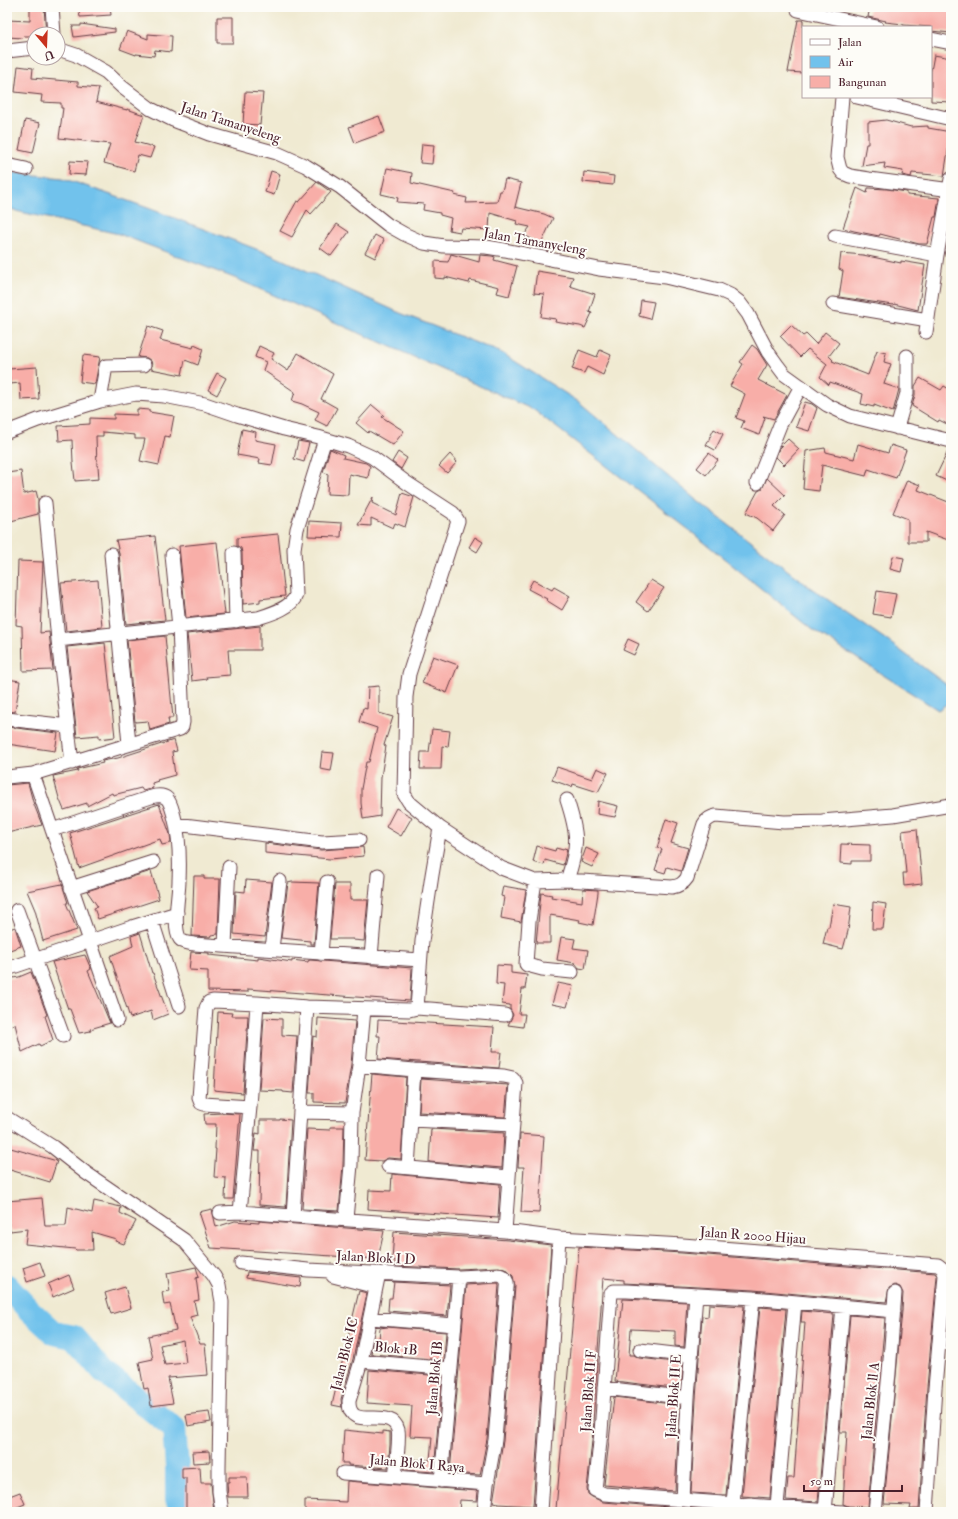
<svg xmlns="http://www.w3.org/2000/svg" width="958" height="1519" viewBox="0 0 958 1519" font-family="'IM FELL Double Pica',serif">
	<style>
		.water { fill: #71c2ec; stroke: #5e708c }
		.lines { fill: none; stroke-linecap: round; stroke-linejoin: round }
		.stream { stroke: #71c2ec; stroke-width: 4 }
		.river { stroke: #71c2ec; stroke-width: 24 }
		.building { fill: #f8aea8; fill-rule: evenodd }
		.minor-casing { stroke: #633d44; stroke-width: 15 }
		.minor { stroke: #fff; stroke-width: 13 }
		.labels { text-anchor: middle; stroke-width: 4; stroke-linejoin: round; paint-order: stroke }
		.street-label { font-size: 14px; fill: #4a1f2b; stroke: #fdfcf7 }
	</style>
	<rect width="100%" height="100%" fill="#fdfcf7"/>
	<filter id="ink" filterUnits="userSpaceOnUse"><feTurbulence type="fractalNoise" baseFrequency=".025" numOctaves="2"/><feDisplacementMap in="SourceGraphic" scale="8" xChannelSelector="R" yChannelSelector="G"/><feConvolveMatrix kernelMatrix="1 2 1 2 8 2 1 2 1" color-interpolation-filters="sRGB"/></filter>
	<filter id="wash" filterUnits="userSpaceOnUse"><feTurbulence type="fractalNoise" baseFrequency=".012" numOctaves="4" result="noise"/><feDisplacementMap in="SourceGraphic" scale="16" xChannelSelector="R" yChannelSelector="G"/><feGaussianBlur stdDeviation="0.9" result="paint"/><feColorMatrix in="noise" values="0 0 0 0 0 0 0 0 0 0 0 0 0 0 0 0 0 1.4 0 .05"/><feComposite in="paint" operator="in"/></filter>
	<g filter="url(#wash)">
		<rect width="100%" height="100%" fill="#f0ead2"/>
		<!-- water -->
		<path class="water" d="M7,172L63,178L148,208L272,255L400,313L502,353L579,402L695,499L808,586L885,639L951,688V701L938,710L811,629L684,526L534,410L237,279L119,234L7,209Z"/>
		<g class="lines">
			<!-- stream -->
			<path class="stream" d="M944,700L951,704"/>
			<!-- river -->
			<path class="river" d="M7,1286L29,1310L54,1333L74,1337L103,1371L174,1428L177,1466V1499L185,1512"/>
		</g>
		<g id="blocks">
			<!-- building -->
			<path class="building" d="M30,7H44L46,34H34V36H24L23,38L7,37V20L30,21Z
				M78,7H110L111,15L80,17Z
				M870,7H920L940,10L941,7H951V33L931,31V27L903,25V24L885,22L886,21L868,17Z
				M217,17H233V43H217Z
				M798,20H803V73L788,72Z
				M81,24L115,29V32L74,37L72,26H81Z
				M127,31L148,39V34L172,36L171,52L155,50L154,56L136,54V55L120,49Z
				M934,55L951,58V102L931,101V71Z
				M18,66L33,68L32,78L78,82V86L99,88L96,102L127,110V109L144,115L135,142L154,147L150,158L138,155L134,171L104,163L110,144L59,138L63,108H61V103L41,102L42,95L15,92Z
				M245,92L263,93L260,125L243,124Z
				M379,116L385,132L355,143L349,127Z
				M25,120L40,123L33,153L19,150Z
				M886,120L911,127L928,126V128L951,132L944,176L912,173L911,177L902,175L903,171L884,168L885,163L862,166L866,144H868V122Z
				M422,144L434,145L432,164L420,163Z
				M70,161L88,162L86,175L69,174Z
				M387,168L412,173L411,183L455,193L454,195L467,198L466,203L497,202L500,191H502L505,179L521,183L515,207L544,214L553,218L541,244L524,235L530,227L516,224L517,221L490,213L489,230L461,228L460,232L449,230L451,218L440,215V213L423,210L424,204L397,202L398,198L381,194Z
				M271,171L280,174L274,195L265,192Z
				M584,172L614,176L613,185L583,182Z
				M317,182L331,192L311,214L307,210L292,237L280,231L297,201L299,202Z
				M857,188L867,193L868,188L887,189L907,192V195L939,198L936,217H934L927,244H919L880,234L879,236L854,231L843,228Z
				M337,224L349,232L331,256L320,248Z
				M375,235L384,240L375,258L365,253Z
				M841,253L863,255L901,263V261L925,265L918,310L894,304V305L872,302L839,297L843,271L839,269Z
				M451,254L479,262L480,255L492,256L495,257L494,260L517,266L509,296L497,293L499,287L470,280L469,283L445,277V279L435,278V261L448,262Z
				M537,271L573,277L570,286L595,294L589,312L592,313L585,328L580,326L555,322L556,319L541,317L544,294L534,293Z
				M641,300L654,302L650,319L639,316Z
				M791,325L803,336L806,334L816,344L825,332L839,343L829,356L833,360L832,361L868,375L877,351L886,353L884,362L891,364L884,384L899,389L893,412L874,405V407L861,404L863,394L830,382L829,385L820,377L827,364L808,349L800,357L780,336Z
				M148,326L163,331L160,340L193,348L194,345L203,349L198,365L185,360L182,375L151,369L152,365L151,361L147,358L138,357Z
				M752,345L757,349L767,365L758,380L787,395L774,419L763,416L765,418L759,435L741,428L744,421L736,418L745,394L730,386L743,364L740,362Z
				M259,346L274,353L271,359L288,371L298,353L333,374L321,399L337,408L327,426L315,420L319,412L302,404L292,401L295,392L263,370L266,362L255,357Z
				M579,350L597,357L600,350L611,355L603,375L587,367L584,373L572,369Z
				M83,355L100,357L95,384L80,382Z
				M37,367L39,399L21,400L20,383L10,384L9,369Z
				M217,373L226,378L217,395L208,390Z
				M920,378L941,390L944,386L951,390V426L939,420L938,422L912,406L915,395V386Z
				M805,402L812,404L817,408L809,431L796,427Z
				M372,405L384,415L382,417L404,431L393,445L369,431L368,433L356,423Z
				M137,409L149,410V412L174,416L170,437L165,436L159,465L140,461L145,439H135V435L103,432V436H96L97,466H98L99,479L75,481L73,462L72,440L59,441L58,426L90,424V418L114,419V414L137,415Z
				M242,429L256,432L255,440L276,444L272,465L259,463L260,459L237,455Z
				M714,429L723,434L715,450L706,445Z
				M788,439L799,449L784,465L776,457L779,448Z
				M298,441L309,443L304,462L294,459Z
				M858,444L888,453L891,445L906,450L896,478L868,469L866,476L822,465L819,491L803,489L806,451L825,448L826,452L854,459Z
				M330,449L344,455L343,458L366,463L370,466L368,478L349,474L348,495L327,494L328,474L323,472Z
				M949,449H951V483L936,476Z
				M398,452L407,458L401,469L392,462Z
				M709,453L718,460L706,475L697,468Z
				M450,454L457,462L447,473L439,466Z
				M21,471L24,494L36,491L38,499V514L7,522V500H9L7,473Z
				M767,478L785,495L774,506L785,515L773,531L757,518L746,513L758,491L762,489Z
				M907,480L920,485L918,490L951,503V541L926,532V542H908V519L893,513Z
				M402,493L414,497L405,527L395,523L393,528L371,518V526L358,525L373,497L372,503L396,515Z
				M309,521L342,523L341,537L308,536Z
				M278,534L285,596L260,599V602L243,604L242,553L241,548L237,546V538Z
				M155,536L165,620L126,624L119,553L116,540Z
				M475,537L483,542L477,552L469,547Z
				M217,542L225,614L186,618L179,546Z
				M893,556L904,558L901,572L890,569Z
				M18,561L43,562L40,633L49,632L53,670L23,671L22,626L16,625Z
				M98,580L102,627L66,631L61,583Z
				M533,580L552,590L554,587L570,596L562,610L546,600L547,599L528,589Z
				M651,580L664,588L648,611L636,602Z
				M877,591L896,594L891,617L873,614Z
				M260,626V650H228L230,675L206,677L207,679L192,681L187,634Z
				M165,636L173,718H168L169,724L150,730L148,721L135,722L127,640Z
				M628,639L639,644L634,655L623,650Z
				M105,643L115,737L99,739V735L77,737L67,647Z
				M433,656L458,665L447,693L422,683Z
				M7,679L20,681L15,712L7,711Z
				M379,686V713L393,717L384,745L386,746L381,777L380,816L363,819L361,803V789L366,762H369L377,728L359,722L363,708L367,709L368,687Z
				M8,727L58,733L55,751L7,744Z
				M432,729L450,731L448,747L442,746L441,769H420L421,752H429Z
				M174,740L177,751L172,752L175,775L157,780L158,781L152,783L153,788L143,791L141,788L113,795L112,793L87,806V803L64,810L59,798L53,776L78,771L77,769L103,763L102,761L118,758Z
				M322,752L334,753L331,771L320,769Z
				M557,767L592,779L597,768L608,773L598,792L573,784L572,787L552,780Z
				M28,783L33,802L42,825L7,833V785Z
				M598,801L618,806L615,817L597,814Z
				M159,804L170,834L171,843L162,845L160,839L79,868L70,833Z
				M396,808L412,817L401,836L386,827Z
				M666,819L678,823L671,843L688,848L681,871L667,867L665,873L655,870L662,849L657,848Z
				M917,829L922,884L904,886L903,873H906L902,831Z
				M265,843L321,850L363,847L364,856L330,859L265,853Z
				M841,844L870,845V861H852V864L840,863Z
				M537,846L555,851L556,848L563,850L564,848L567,849L563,865L545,860L544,865L533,862Z
				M586,848L599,854L592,867L581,862Z
				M151,871L159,899L98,919L94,908L98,907L87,891Z
				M194,876H204V879H220L218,934L211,935L210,937L192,936Z
				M246,880L272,882L265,937L234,934L236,891L245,892Z
				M292,882L319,883L314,944H310V941L281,938L288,883Z
				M62,884L68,903H66L77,930L43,941L35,910L27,891Z
				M335,884H350V900H368L364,941L353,940V939H330Z
				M503,886L526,890L521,922L501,918L504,897L501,896Z
				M583,889L598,890V893L593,925L579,922L580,920L550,915V943H536L541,893L552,895L551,897L582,902Z
				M873,902L886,904L883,929H872Z
				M833,904L851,907L848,931L843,949L823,944L827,927H829Z
				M15,927L21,946L7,951V930Z
				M140,933L152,973H153L168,1014L153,1020L151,1011L130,1018L110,956L133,946L131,936Z
				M561,937L575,939L573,948L588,950L585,969L579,968L575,963L557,960Z
				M191,952L209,953V955L258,960V957L292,962V960L308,962V961L310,960L412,968L410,1001L248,989V992L208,991V971L189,970Z
				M85,955L91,969L88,971L110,1023L90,1029L91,1031L79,1033L70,1009H68L52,962Z
				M497,965L511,966V973L527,975L525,989H522L519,1014H525L523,1027L508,1025L513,1015L510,1009V1005L502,1004L504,985L496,984Z
				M31,972L47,1015L45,1016L53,1040L40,1046L39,1044L22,1052L15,1024L10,1026L7,1016V979L19,977Z
				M558,983L573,986L567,1007L552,1004Z
				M218,1012L232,1013L231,1016H248L243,1093L214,1090Z
				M264,1018L282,1019V1035L297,1036L293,1093L283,1092V1091L259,1090Z
				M318,1018L355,1021L351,1064L345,1103L314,1102V1093H309L313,1036L317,1037Z
				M378,1020L494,1027L492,1052H501L499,1068L378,1059L380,1036H377Z
				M372,1074L406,1077L401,1159L388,1158L382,1161L365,1160Z
				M421,1079L508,1085L505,1117L419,1112Z
				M221,1113L240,1114L233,1199H225L226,1178L214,1177L216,1149H215L216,1124H205L204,1114Z
				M280,1119L291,1120L286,1207L259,1205L260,1151H254L256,1133L260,1134V1120H280Z
				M330,1127H344L343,1165L339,1211L302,1209L307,1129L330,1130Z
				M431,1129L504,1133L502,1168L429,1162Z
				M520,1134L544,1136L539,1213L521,1212L524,1167H518Z
				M7,1147L57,1161L50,1182L7,1169Z
				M392,1174L500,1184L498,1218L368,1209L369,1190L391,1191Z
				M42,1198L45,1226H66L68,1207L92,1213L94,1201L121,1207L120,1213L136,1221L124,1244L115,1241L116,1239L92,1232L93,1250H76L75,1249L25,1244L27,1229L10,1231L7,1215V1201Z
				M212,1209L216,1227L235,1221L259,1223V1221L384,1231L378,1259L211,1248L199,1212Z
				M394,1232L508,1240L551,1245L533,1506L498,1504V1503L493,1502L503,1441L515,1286L513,1276L507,1270L499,1267L459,1269L395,1266V1260H392Z
				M579,1247L682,1253L935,1273L937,1276L927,1387L919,1509H910L911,1505L884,1504L902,1311L903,1293L900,1287L895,1285L889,1288L886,1302L753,1290L624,1283V1280L603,1278L593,1422H594L593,1431L587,1489L588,1494L592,1497L603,1502L736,1512H599L556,1509Z
				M40,1262L45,1276L27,1282L23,1268Z
				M196,1267L199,1277L196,1278L199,1300L194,1301L197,1315L190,1317L200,1344H205L208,1375L168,1378L173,1403L151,1406L148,1388L144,1389L139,1362L153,1359L148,1336L176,1330L170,1304L164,1305L162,1292L170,1291L167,1273ZM183,1340L186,1363L165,1365L160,1345Z
				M247,1272L301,1278L300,1287L246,1278Z
				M69,1275L74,1288L53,1297L48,1284Z
				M394,1282L450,1285L447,1316L388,1311L389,1298H392Z
				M498,1283L499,1285L487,1439L480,1475L450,1473L466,1285Z
				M125,1287L131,1308L111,1314L105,1293Z
				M359,1291L367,1293L353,1359L341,1399L342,1407L332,1405Z
				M623,1299L687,1302L684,1347L675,1346V1331L631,1329L629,1355H634L639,1358L683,1363L681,1389L615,1381Z
				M709,1304L744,1306L726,1495L691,1493L696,1399L702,1316L708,1317Z
				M760,1307L786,1309L770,1498L742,1496Z
				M802,1311L834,1314L818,1502L786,1500L788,1478H794L805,1322H801Z
				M850,1315L885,1318L868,1507L848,1506L843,1504L847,1432H840Z
				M387,1327L446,1332L444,1360L371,1354L373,1341H379L380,1328Z
				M369,1370L442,1376L434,1472L404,1470L405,1459L430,1460L432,1437L410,1436L412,1406L367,1403Z
				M614,1397L680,1405L675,1491L604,1485Z
				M209,1412L211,1422L188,1426L186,1415Z
				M344,1430L383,1434V1431L390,1432V1445L388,1468L348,1465V1463H342Z
				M209,1451L210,1462L193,1463L192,1452Z
				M200,1467L201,1483H211L214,1512H186V1478H182V1468Z
				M229,1477H247L248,1497H228L227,1482H229Z
				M347,1481L478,1491L477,1501L460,1500L459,1512H305V1500L346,1502Z
				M20,1492L25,1504L7,1511V1497Z"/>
		</g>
	</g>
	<g filter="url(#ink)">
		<use href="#blocks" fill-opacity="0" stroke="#633d44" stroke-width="1"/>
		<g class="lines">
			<!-- minor casing -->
			<g class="minor-casing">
				<path id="minor" d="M52,7L54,34
					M798,10L877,27
					M931,39L951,43
					M58,49L76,55L106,72L122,87L151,109L173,120L209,134L277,153L306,166L340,187L388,225L404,234L424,243L444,246L486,247L505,250L599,269L665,277L719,290L730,295L739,302L748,314L768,352L778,366L784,374L827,405L850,416L951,441
					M7,51L34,48
					M842,97L837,157L840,169L843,173L850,176L869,179L951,190
					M857,97L951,119
					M7,165L26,169
					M835,236L937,255
					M833,304L928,320
					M926,332L937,255L951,179
					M100,401L106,366L144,365
					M897,428L907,393V356
					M7,432L38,420L100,401L136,394L164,396L205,404L237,415L284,429L318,437L348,446L372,457L407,483L453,513L458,521L409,674L406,697L404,794L409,802L440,828L432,875L422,941L417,1008L409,1010L307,1007L257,1003L213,1001L209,1002L206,1008L199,1098L201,1103L204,1104L250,1107
					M757,483L780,425L801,386
					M45,503L58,640
					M234,553L236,621
					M111,554L129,744
					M7,719L68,726
					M72,763L58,640L258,618C270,614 292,608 296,595L294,549L297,529L325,439
					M33,774L117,1020
					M7,777L33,774L180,729L182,727L183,722L179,627L172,555
					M567,800C578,834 579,845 567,880L672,887C679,886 683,884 687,878L704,824C707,819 710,817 716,816L784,822L822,821L893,815L951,805
					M176,824L322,842L359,840
					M440,828L501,868L535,881L567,880
					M52,830L151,797C169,792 170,802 174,816C180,837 180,859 179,881C179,894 172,928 180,939C183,943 189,943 194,944L420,960
					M535,881L529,921L526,964L527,965L542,969L572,972
					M71,888L153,862
					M17,910L63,1036
					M152,921L179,1006
					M225,945L229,867
					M272,949L280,881
					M321,954L327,882
					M371,957L378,875
					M7,969L132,927L177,913
					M417,1008L505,1015
					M359,1065L414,1070L504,1076L513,1078L516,1083L505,1231
					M300,1112L352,1113
					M7,1118L53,1147L86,1173L184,1240L214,1276L219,1285L222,1302L219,1466V1491L222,1512
					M411,1120L513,1125
					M388,1166L509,1177
					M408,1168L414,1070
					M240,1212L250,1107L257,1003
					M220,1213L240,1212L293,1216L505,1231L559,1238L683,1245L938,1265L943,1269L945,1275L935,1388L927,1512
					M293,1216L307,1007
					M346,1219L351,1165L352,1113L359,1065L364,1009
					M241,1263L308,1270L459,1277L499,1275C506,1277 508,1281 507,1288L495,1440L487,1484L484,1512
					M379,1273L361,1361L349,1401C348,1434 391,1404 398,1430C400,1438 396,1467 395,1477
					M333,1276L376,1287
					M370,1318L454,1325
					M640,1350L691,1356
					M361,1361L451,1369
					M604,1388L688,1398
					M343,1473L487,1484
					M441,1481L459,1277
					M683,1500L688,1398L696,1295
					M733,1503L753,1298
					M777,1506L795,1302
					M541,1512L559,1238
					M825,1512L843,1306
					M843,1512L604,1494L595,1490L601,1432L611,1293L614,1291H627L753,1298L894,1311
					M875,1512L889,1373L895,1293"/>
			</g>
			<!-- minor -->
			<use href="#minor" class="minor"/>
		</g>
	</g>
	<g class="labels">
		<!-- street labels -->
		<g class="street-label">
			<text transform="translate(231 122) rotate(18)" y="5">Jalan Tamanyeleng</text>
			<text transform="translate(535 241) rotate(10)" y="5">Jalan Tamanyeleng</text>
			<text transform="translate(753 1235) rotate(4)" y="5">Jalan R 2000 Hijau</text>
			<text transform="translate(376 1257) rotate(3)" y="5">Jalan Blok I D</text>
			<text transform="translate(396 1348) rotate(5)" y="5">Blok 1B</text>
			<text transform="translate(344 1354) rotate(-76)" y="5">Jalan Blok IC</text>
			<text transform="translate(434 1378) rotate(-85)" y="5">Jalan Blok IB</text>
			<text transform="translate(588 1391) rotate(-86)" y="5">Jalan Blok II F</text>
			<text transform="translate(673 1396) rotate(-86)" y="5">Jalan Blok II E</text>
			<text transform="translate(870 1401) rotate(-84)" y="5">Jalan Blok ll A</text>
			<text transform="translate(417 1463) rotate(5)" y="5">Jalan Blok I Raya</text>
		</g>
	</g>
	<!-- margin -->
	<rect width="958" height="1519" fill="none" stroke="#fdfcf7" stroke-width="24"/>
	<!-- legend -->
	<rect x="802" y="26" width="130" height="72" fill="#fdfcf7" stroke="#b5a4a5"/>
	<rect x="810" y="39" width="20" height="6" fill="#ffffff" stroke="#b5a4a5"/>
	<text x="838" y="46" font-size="12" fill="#4a1f2b">Jalan</text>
	<rect x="810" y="56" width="20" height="12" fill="#71c2ec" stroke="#b5a4a5"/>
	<text x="838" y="66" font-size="12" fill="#4a1f2b">Air</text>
	<rect x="810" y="76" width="20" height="12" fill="#f8aea8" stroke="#b5a4a5"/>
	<text x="838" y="86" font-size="12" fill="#4a1f2b">Bangunan</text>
	<!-- north arrow -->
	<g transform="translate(46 46) rotate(161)"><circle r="19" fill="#fdfcf7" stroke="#b5a4a5"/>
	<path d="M0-3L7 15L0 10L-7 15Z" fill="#c8321e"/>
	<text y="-6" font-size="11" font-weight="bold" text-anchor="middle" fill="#4a1f2b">U</text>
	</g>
	<!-- scale -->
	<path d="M804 1485v6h98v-6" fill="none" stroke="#4a1f2b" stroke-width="2"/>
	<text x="810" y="1485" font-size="12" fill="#4a1f2b" stroke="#fdfcf7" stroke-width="3" paint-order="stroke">50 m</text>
</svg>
